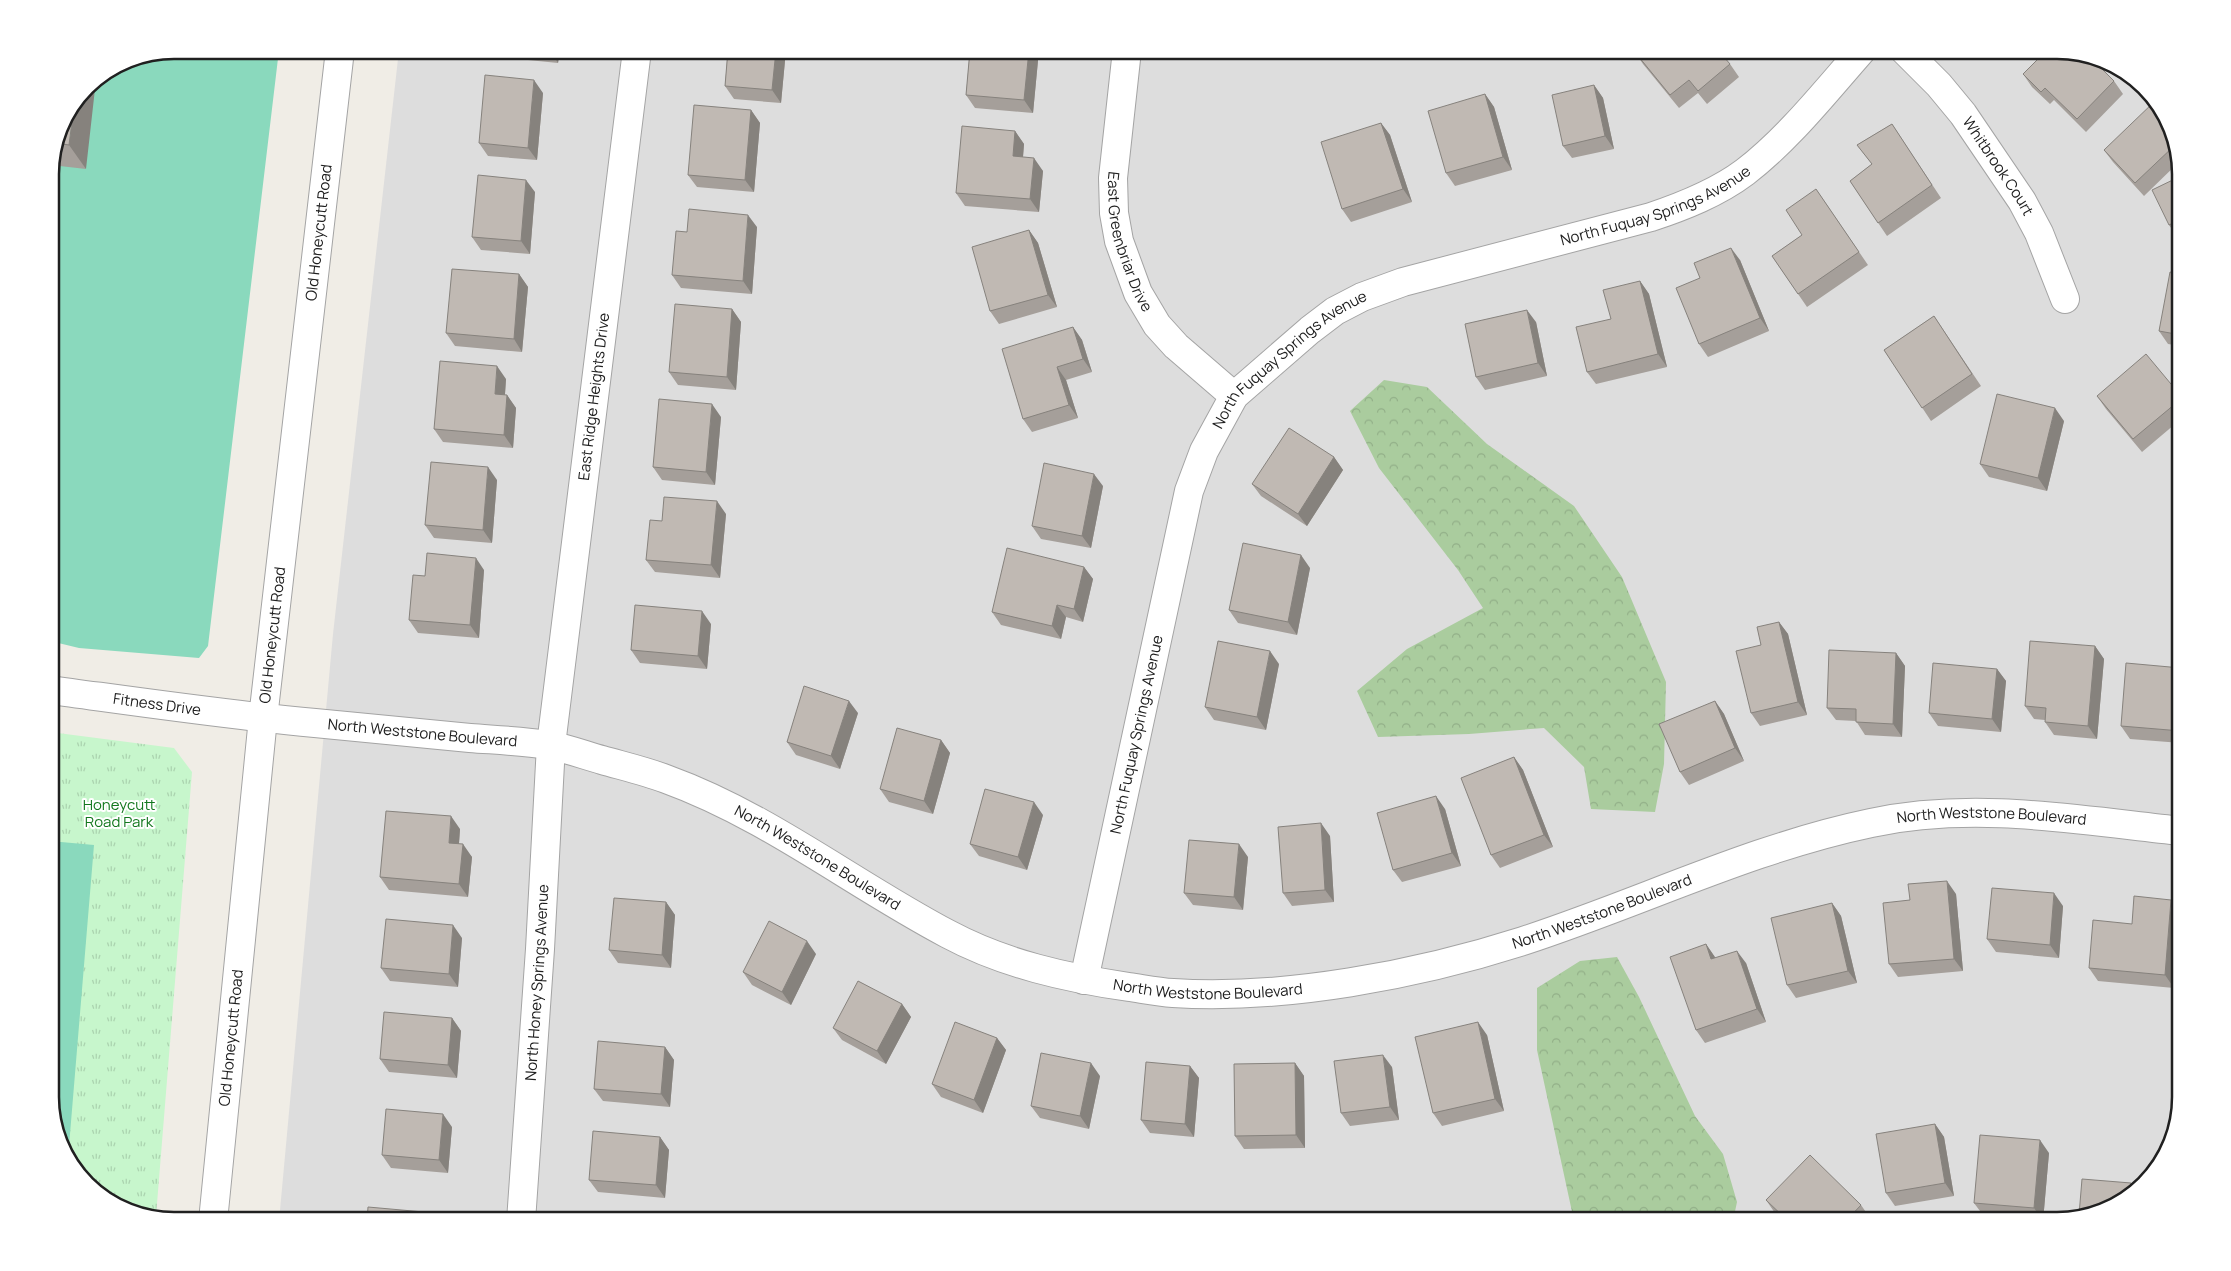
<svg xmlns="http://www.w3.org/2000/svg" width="2231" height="1271" viewBox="0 0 2231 1271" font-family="Manrope,sans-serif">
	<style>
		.residential { fill: #ddd }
		.forest { fill: url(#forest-crowns) }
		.park { fill: url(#park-tufts) }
		.pitch { fill: #8ad9bd }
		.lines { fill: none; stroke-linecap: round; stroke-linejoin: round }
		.minor-casing { stroke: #a4a4a4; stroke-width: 30 }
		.minor { stroke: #fff; stroke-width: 28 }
		.wall { fill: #a59f9a }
		.shaded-wall { fill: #86827d }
		.building { fill: #c0b9b3; stroke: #86827d }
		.labels { text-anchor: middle; stroke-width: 4; stroke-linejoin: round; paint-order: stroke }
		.street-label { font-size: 15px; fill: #202020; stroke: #fff }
		.park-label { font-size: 15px; fill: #13781e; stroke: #fff }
		.rim { fill: none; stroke: #202020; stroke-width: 2.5 }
	</style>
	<defs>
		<pattern id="forest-crowns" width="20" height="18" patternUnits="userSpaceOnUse" patternTransform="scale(1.25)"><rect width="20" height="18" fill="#aacc9e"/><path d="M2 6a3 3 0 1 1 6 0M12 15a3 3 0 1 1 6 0" fill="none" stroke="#92af88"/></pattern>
		<pattern id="park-tufts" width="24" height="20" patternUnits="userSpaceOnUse" patternTransform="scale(1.25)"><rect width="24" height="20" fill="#c7f6cc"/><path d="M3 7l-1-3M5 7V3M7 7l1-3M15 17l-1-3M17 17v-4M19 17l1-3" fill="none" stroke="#abd3af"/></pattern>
	</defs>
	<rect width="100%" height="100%" fill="#f0ede6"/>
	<!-- residential -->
	<path class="residential" d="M399,50H2057L2119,66L2160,105L2181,166V1097L2165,1159L2119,1204L2057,1221H279L333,634Z"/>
	<!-- forest -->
	<path class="forest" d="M1384,380L1427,387L1487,444L1574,506L1622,577L1666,682L1664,764L1655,812L1591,809L1584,767L1544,728L1469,734L1378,737L1357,691L1407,649L1483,608L1458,570L1379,468L1350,411Z
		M1617,957L1639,997L1695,1116L1723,1154L1737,1202L1733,1221H1574L1537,1050V988L1580,961Z"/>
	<!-- park -->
	<path class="park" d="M50,732L174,748L192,772L156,1216L112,1205L71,1166L50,1105Z"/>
	<!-- pitch -->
	<path class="pitch" d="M174,50H279L208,646L199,658L79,648L50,641V166L60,126L87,86L127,59Z
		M50,841L94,845L68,1158L50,1105Z"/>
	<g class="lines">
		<!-- minor casing -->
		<g class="minor-casing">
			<g id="minor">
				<path id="s1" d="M1127,50L1113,178L1114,213L1119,241L1138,293L1157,325L1176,346L1234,396"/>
				<path id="s2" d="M1904,50L1939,85L1963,114L2022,201L2039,233L2065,299"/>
				<path id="s3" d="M50,690C139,702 227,715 315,723C367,728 419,733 470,738C496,740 523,741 548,745C566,748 584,755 602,760C623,766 645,771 666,779C768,816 853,884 948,934C1004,964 1067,978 1129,987C1143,989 1158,992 1173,993C1284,1000 1417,975 1523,941C1640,903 1751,848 1871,823C1974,801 2078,820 2181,831"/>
				<path id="s4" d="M1084,980L1189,491L1204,451L1234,396L1310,330L1335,311L1362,297L1403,282L1651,217C1684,206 1717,193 1745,172C1789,138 1825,92 1862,50"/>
				<path id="s5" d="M213,1221L263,718L340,50"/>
				<path id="s6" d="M521,1221L540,949L551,745L637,50"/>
			</g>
		</g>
		<!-- minor -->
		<use href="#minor" class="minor"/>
	</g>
	<!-- wall -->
	<path class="wall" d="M484,50H560L558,63L488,56Z
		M704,50H786L781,103L734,99L725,86L727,60L709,58Z
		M970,50H1039L1033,113L975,108L966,95Z
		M1634,51L1730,64L1739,77L1707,104L1698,93L1679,108L1643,64Z
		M2023,74L2114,81L2123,94L2086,132L2054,100L2050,104L2032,87Z
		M1594,85L1603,98L1614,149L1572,158L1563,146Z
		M543,93L537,160L488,156L479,143Z
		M1485,94L1494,107L1512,170L1455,186L1446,173Z
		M2160,105L2179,162L2144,196L2113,162L2104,150Z
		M751,110L760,123L754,192L697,187L688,175Z
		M1381,123L1390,135L1412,202L1351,222L1342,209Z
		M1892,124L1941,198L1887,236L1850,181L1872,164L1857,145Z
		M60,126L86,169L51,165Z
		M1015,131L1024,144L1023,157L1043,171L1039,212L965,206L956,193Z
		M2181,176V236L2178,238L2169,225Z
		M1816,189L1868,265L1807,307L1772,256L1802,235Z
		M535,192L530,254L481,250L472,237Z
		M757,227L752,294L681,288L672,275L687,232Z
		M1029,230L1038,243L1057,307L999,324L990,311Z
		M1740,260L1769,331L1708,357L1699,344L1700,278Z
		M519,274L528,287L522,352L455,346L446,333Z
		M2181,274V346L2168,344L2159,331Z
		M1640,281L1649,294L1667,367L1596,384L1587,372L1611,319Z
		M732,309L741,322L736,390L678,385L669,372Z
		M1934,316L1981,386L1931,421L1884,350Z
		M1536,322L1547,376L1485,390L1476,377Z
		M1073,327L1082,340L1092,372L1066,380L1078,418L1032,432L1023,419Z
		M506,379L505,395H507L516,408L513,448L443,442L434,429Z
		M2097,396H2181V419L2142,452L2106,409Z
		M721,417L715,485L662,480L653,467Z
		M2064,421L2047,491L1989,477L1980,464Z
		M1334,457L1343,470L1307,526L1261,496L1252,484Z
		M497,480L492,543L434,538L425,525Z
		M1103,486L1091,548L1041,539L1032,526Z
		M726,514L720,578L655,572L646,560L662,521Z
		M1084,567L1093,579L1083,622L1066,617L1061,639L1001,625L992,612Z
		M1310,568L1297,635L1238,623L1229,610Z
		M484,570L479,638L418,633L409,620L425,576Z
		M1779,622L1788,634L1807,715L1760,726L1751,713Z
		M711,624L707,669L640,663L631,650Z
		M2095,646L2104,659L2097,739L2054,735L2045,722V720L2034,719L2025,706Z
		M1896,653L1905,666L1902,737L1865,735L1856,721L1836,720L1827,708Z
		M1279,664L1266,730L1214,720L1205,707Z
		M2181,668V743L2130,739L2121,726Z
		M1997,669L2006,681L2001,732L1938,726L1929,713Z
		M1715,701L1724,714L1744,761L1689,785L1680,772Z
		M858,713L840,769L796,755L787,742Z
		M941,740L950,753L933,814L889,802L880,789Z
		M1514,757L1523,770L1553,847L1500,868L1491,855Z
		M1445,809L1461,866L1402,882L1393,870Z
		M1043,815L1027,870L979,856L970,844Z
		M460,829L459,844L472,857L468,897L389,890L380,877Z
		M1330,836L1334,902L1292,906L1283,893Z
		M1248,857L1243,910L1193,905L1184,893Z
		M1956,894L1963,971L1898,977L1889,964L1910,900Z
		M666,902L675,915L671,968L618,963L609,950Z
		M1832,903L1841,916L1857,983L1796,998L1787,985Z
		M2063,906L2059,958L1996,952L1987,939Z
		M2180,912L2174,988L2098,981L2089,968L2132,924Z
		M462,938L458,987L390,981L381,968Z
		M1706,944L1715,958L1746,963L1766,1022L1705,1043L1696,1030Z
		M816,954L791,1005L752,985L743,972Z
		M902,1004L911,1017L886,1064L842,1040L833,1028Z
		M452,1018L461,1031L457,1078L389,1072L380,1059Z
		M1487,1035L1504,1111L1442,1126L1433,1113Z
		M997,1038L1006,1050L983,1113L941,1097L932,1084Z
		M665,1047L674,1060L670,1107L603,1101L594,1089Z
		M1295,1063L1304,1076L1305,1148L1244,1149L1235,1136Z
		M1190,1066L1199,1078L1194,1137L1150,1133L1141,1120Z
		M1392,1067L1399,1120L1350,1126L1341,1113Z
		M1100,1076L1089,1129L1040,1118L1031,1106Z
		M1935,1124L1944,1137L1954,1196L1895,1206L1886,1193Z
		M452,1127L448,1173L391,1168L382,1155Z
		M660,1137L669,1150L665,1198L598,1192L589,1180Z
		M2049,1153L2043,1221L1983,1215L1974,1203Z
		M1766,1200L1861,1205L1870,1218L1867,1221H1784L1775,1213Z"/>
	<!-- shaded-wall -->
	<path class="shaded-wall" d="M550,50H560L558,63Z
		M776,50H786L781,103L772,90Z
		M1029,50H1039L1033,113L1024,100Z
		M96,80L86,169L69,145L74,106L87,86Z
		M534,80L543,93L537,160L528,148Z
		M1594,85L1603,98L1614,149L1605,136Z
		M1485,94L1494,107L1512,170L1503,157Z
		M751,110L760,123L754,192L745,180Z
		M1381,123L1390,135L1412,202L1403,189Z
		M1015,131L1024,144L1022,169L1013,156Z
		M1034,158L1043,171L1039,212L1030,199Z
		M526,180L535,192L530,254L521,241Z
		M748,215L757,227L752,294L743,281Z
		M1029,230L1038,243L1057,307L1048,295Z
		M1731,248L1740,260L1769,331L1760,318Z
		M519,274L528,287L522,352L514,339Z
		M1640,281L1649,294L1667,367L1658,354Z
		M732,309L741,322L736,390L727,377Z
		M1527,310L1536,322L1547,376L1538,363Z
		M1073,327L1082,340L1092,372L1083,359Z
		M497,366L506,379L504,407L495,394Z
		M1057,367L1066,380L1078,418L1069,405Z
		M507,395L516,408L513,448L504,435Z
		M712,404L721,417L715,485L706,472Z
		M2055,408L2064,421L2047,491L2038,478Z
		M1334,457L1343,470L1307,526L1298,514Z
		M488,467L497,480L492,543L483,530Z
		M1094,474L1103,486L1091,548L1082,536Z
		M717,501L726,514L720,578L711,565Z
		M1301,555L1310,568L1297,635L1288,622Z
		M476,558L484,570L479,638L470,625Z
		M1084,567L1093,579L1083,622L1074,609Z
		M1057,605L1066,617L1061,639L1052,626Z
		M702,611L711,624L707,669L698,656Z
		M1779,622L1788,634L1807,715L1798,702Z
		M2095,646L2104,659L2097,739L2088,726Z
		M1270,651L1279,664L1266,730L1257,717Z
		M1896,653L1905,666L1902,737L1893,724Z
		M1997,669L2006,681L2001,732L1992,719Z
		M849,701L858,713L840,769L831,756Z
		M1715,701L1724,714L1744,761L1735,748Z
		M941,740L950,753L933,814L924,801Z
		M1514,757L1523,770L1553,847L1544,835Z
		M1436,796L1445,809L1461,866L1452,853Z
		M1034,802L1043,815L1027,870L1018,857Z
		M451,816L460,829L458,856L449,843Z
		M1321,823L1330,836L1334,902L1325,890Z
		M463,844L472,857L468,897L459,884Z
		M1239,844L1248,857L1243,910L1234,897Z
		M1947,881L1956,894L1963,971L1954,959Z
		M2054,893L2063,906L2059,958L2050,945Z
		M2171,900L2180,912L2174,988L2165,975Z
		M666,902L675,915L671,968L662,955Z
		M1832,903L1841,916L1857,983L1848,971Z
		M453,925L462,938L458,987L449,974Z
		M807,941L816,954L791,1005L782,992Z
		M1706,944L1715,957L1720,972L1711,959Z
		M1737,951L1746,963L1766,1022L1757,1009Z
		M902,1004L911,1017L886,1064L877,1051Z
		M452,1018L461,1031L457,1078L448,1065Z
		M1478,1022L1487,1035L1504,1111L1495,1099Z
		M997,1038L1006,1050L983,1113L974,1100Z
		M665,1047L674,1060L670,1107L661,1094Z
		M1383,1055L1392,1067L1399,1120L1390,1107Z
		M1091,1063L1100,1076L1089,1129L1080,1116Z
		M1295,1063L1304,1076L1305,1148L1296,1135Z
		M1190,1066L1199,1078L1194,1137L1185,1124Z
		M443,1114L452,1127L448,1173L439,1160Z
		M1935,1124L1944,1137L1954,1196L1945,1183Z
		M660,1137L669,1150L665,1198L656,1185Z
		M2040,1140L2049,1153L2043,1221L2034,1208Z
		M2131,1183L2135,1189L2130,1193Z
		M435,1213L440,1221H434Z"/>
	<!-- building -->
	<path class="building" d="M728,50H776L772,90L725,86Z
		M970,50H1029L1024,100L966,95Z
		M1635,50H1718L1730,64L1698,91L1689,80L1670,95L1634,51Z
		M2047,50H2057L2092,59L2114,81L2077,119L2045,88L2041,92L2023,74Z
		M485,75L534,80L528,148L479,143Z
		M1594,85L1605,136L1563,146L1552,95Z
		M1485,94L1503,157L1446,173L1428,111Z
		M2155,101L2160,105L2174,146L2135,183L2104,150Z
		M694,105L751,110L745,180L688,175Z
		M74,106L69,145L56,143L60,126Z
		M1381,123L1403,189L1342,209L1321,142Z
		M1892,124L1932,185L1878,223L1850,181L1872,164L1857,145Z
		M962,126L1015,131L1013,156L1034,158L1030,199L956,193Z
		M478,175L526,180L521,241L472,237Z
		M2181,176V219L2169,225L2152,190Z
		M1816,189L1859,252L1798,294L1772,256L1802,235L1786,210Z
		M689,209L748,215L743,281L672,275L676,231L687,232Z
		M1029,230L1048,295L990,311L972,247Z
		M1731,248L1760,318L1699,344L1676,288L1700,278L1694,263Z
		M452,269L519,274L514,339L446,333Z
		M2170,272L2181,274V335L2159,331Z
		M1640,281L1658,354L1587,372L1576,327L1611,319L1603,290Z
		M675,304L732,309L727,377L669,372Z
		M1527,310L1538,363L1476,377L1465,324Z
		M1934,316L1972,374L1922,408L1884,350Z
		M1073,327L1083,359L1057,367L1069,405L1023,419L1002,349Z
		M2146,354L2181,396V399L2133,439L2097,396Z
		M440,361L497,366L495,394L507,395L504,435L434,429Z
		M1997,394L2055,408L2038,478L1980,464Z
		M659,399L712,404L706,472L653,467Z
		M1289,428L1334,457L1298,514L1252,484Z
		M431,462L488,467L483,530L425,525Z
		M1044,463L1094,474L1082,536L1032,526Z
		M664,497L717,501L711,565L646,560L650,520L662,521Z
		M1243,543L1301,555L1288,622L1229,610Z
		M1007,548L1084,567L1074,609L1057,605L1052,626L992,612Z
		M427,553L476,558L470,625L409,620L413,575L425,576Z
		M635,605L702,611L698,656L631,650Z
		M1779,622L1798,702L1751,713L1736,651L1761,645L1757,627Z
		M1218,641L1270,651L1257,717L1205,707Z
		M2030,641L2095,646L2088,726L2045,722L2046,708L2025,706Z
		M1829,650L1896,653L1893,724L1856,722V709L1827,708Z
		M1933,663L1997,669L1992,719L1929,713Z
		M2126,663L2181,668V731L2121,726Z
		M804,686L849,701L831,756L787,742Z
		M1715,701L1735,748L1680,772L1659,724Z
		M897,728L941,740L924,801L880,789Z
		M1514,757L1544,835L1491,855L1461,778Z
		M985,789L1034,802L1018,857L970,844Z
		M1436,796L1452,853L1393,870L1377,813Z
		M386,811L451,816L449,843L463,844L459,884L380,877Z
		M1321,823L1325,890L1283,893L1278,827Z
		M1189,840L1239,844L1234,897L1184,893Z
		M1947,881L1954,959L1889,964L1883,903L1910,900L1908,884Z
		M1992,888L2054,893L2050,945L1987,939Z
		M2134,896L2171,900L2165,975L2089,968L2093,920L2132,924Z
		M614,898L666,902L662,955L609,950Z
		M1832,903L1848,971L1787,985L1771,918Z
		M386,919L453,925L449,974L381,968Z
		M769,921L807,941L782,992L743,972Z
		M1706,944L1711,959L1737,951L1757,1009L1696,1030L1670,957Z
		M858,981L902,1004L877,1051L833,1028Z
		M384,1012L452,1018L448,1065L380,1059Z
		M955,1022L997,1038L974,1100L932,1084Z
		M1478,1022L1495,1099L1433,1113L1415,1037Z
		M598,1041L665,1047L661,1094L594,1089Z
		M1041,1053L1091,1063L1080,1116L1031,1106Z
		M1383,1055L1390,1107L1341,1113L1334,1061Z
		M1146,1062L1190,1066L1185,1124L1141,1120Z
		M1295,1063L1296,1135L1235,1136L1234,1064Z
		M386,1109L443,1114L439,1160L382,1155Z
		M1935,1124L1945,1183L1886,1193L1876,1134Z
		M593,1131L660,1137L656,1185L589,1180Z
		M1980,1135L2040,1140L2034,1208L1974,1203Z
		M1810,1155L1861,1205L1846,1221H1788L1766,1200Z
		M2082,1179L2131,1183L2130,1193L2119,1204L2079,1215Z
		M368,1207L435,1213L434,1221H367Z"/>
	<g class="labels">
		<!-- street labels -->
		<g class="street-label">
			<text dy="5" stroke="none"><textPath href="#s2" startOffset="150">Whitbrook Court</textPath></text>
			<text dy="5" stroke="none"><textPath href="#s4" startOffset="1076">North Fuquay Springs Avenue</textPath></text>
			<text dy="5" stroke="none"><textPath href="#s5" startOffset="994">Old Honeycutt Road</textPath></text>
			<text dy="5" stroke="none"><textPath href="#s1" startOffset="195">East Greenbriar Drive</textPath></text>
			<text dy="5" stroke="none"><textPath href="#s4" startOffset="671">North Fuquay Springs Avenue</textPath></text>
			<text dy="5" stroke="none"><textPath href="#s6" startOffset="828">East Ridge Heights Drive</textPath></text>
			<text dy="5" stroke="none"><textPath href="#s5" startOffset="589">Old Honeycutt Road</textPath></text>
			<text dy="5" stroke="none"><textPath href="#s3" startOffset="108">Fitness Drive</textPath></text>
			<text dy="5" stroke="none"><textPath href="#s3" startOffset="375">North Weststone Boulevard</textPath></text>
			<text dy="5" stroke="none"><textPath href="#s4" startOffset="251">North Fuquay Springs Avenue</textPath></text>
			<text dy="5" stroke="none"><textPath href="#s3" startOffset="2025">North Weststone Boulevard</textPath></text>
			<text dy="5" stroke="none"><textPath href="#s3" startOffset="795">North Weststone Boulevard</textPath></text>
			<text dy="5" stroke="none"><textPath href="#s3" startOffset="1620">North Weststone Boulevard</textPath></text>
			<text dy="5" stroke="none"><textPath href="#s6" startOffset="239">North Honey Springs Avenue</textPath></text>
			<text dy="5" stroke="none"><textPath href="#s3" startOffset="1215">North Weststone Boulevard</textPath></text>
			<text dy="5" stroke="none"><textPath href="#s5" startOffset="184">Old Honeycutt Road</textPath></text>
		</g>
		<!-- park labels -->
		<g class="park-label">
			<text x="119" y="810">Honeycutt<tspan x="119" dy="17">Road Park</tspan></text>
		</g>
	</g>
	<!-- crop -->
	<path d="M0 0H2231V1271H0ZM174 59H2057A115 115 0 0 1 2172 174V1097A115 115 0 0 1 2057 1212H174A115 115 0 0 1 59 1097V174A115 115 0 0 1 174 59Z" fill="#fff" fill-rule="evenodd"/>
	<path class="rim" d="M174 59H2057A115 115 0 0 1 2172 174V1097A115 115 0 0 1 2057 1212H174A115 115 0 0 1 59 1097V174A115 115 0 0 1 174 59Z"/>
</svg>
